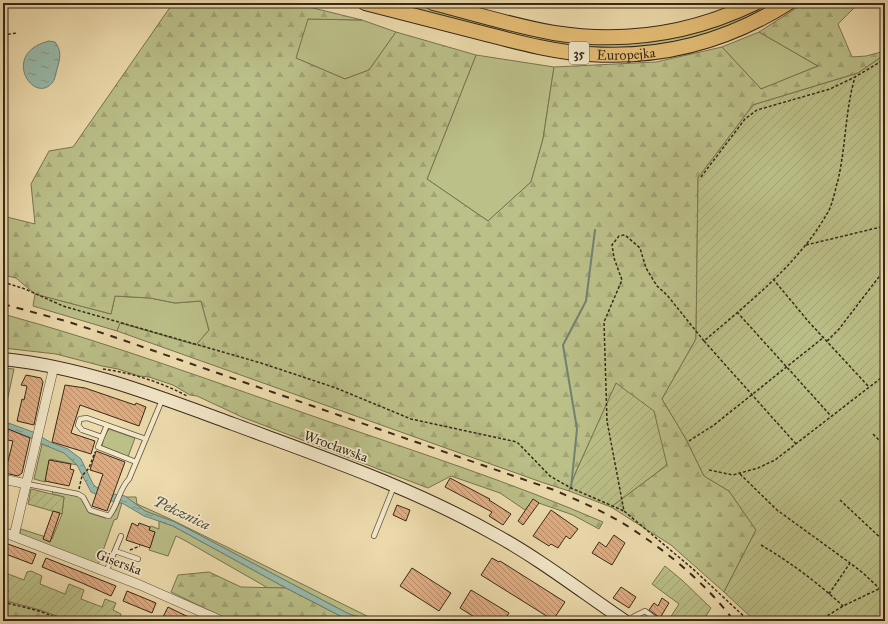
<svg xmlns="http://www.w3.org/2000/svg" width="888" height="624" viewBox="0 0 888 624" font-family="'IM FELL Great Primer',serif">
	<style>
		.green { fill: #bbbf88; stroke: #797450 }
		.forest { fill: url(#forest-firs); stroke: #797450 }
		.garden { fill: url(#garden-furrows); stroke: #797450 }
		.water { fill: url(#water-ripples); stroke: #728172 }
		.lines { fill: none; stroke-linecap: round; stroke-linejoin: round }
		.stream { stroke: #728172; stroke-width: 2 }
		.building { fill: url(#building-back-hatch); stroke: #372919 }
		.service-casing { stroke: #64563e; stroke-width: 6 }
		.minor-casing { stroke: #64563e; stroke-width: 10 }
		.secondary-casing { stroke: #372919; stroke-width: 14 }
		.primary-casing { stroke: #372919; stroke-width: 16 }
		.path { stroke: #372919; stroke-width: 1.5; stroke-dasharray: 3 2; stroke-linecap: butt }
		.service { stroke: #f3e8ca; stroke-width: 4.5 }
		.minor { stroke: #f3e8ca; stroke-width: 9 }
		.secondary { stroke: #f3e8ca; stroke-width: 12 }
		.primary { stroke: #e6be76; stroke-width: 14 }
		.rail { stroke: #372919; stroke-width: 2; stroke-dasharray: 7 7; stroke-linecap: butt }
		.labels { text-anchor: middle; stroke-width: 3.5; stroke-linejoin: round; paint-order: stroke }
		.shield { fill: #f3e8ca; stroke: #6f624e; stroke-width: 1 }
		.shield-label { font-size: 13px; font-weight: bold; fill: #372919 }
		.street-label { font-size: 14px; fill: #372919; stroke: #f3e8ca }
		.water-label { font-size: 15px; font-style: italic; fill: #504e3e; stroke: #f3e8ca }
	</style>
	<defs>
		<pattern id="forest-firs" width="22" height="20" patternUnits="userSpaceOnUse"><rect width="22" height="20" fill="#bbbf88"/><path d="M5 1l3.5 6h-7zM16 11l3.5 6h-7z" fill="#a1a475"/></pattern>
		<pattern id="garden-furrows" width="10" height="10" patternUnits="userSpaceOnUse"><rect width="10" height="10" fill="#bbbf88"/><path d="M-1 1l2-2M0 10L10 0M9 11l2-2" fill="none" stroke="#a1a475"/></pattern>
		<pattern id="water-ripples" width="26" height="14" patternUnits="userSpaceOnUse"><rect width="26" height="14" fill="#99bbad"/><path d="M2 4q2-2 4 0t4 0M15 11q2-2 4 0t4 0" fill="none" stroke="#7e988c"/></pattern>
		<pattern id="building-back-hatch" width="6" height="6" patternUnits="userSpaceOnUse"><rect width="6" height="6" fill="#e1ad83"/><path d="M-1 5l2 2M0 0l6 6M5-1l2 2" fill="none" stroke="#b78d6a"/></pattern>
	</defs>
	<rect width="100%" height="100%" fill="#eddbad"/>
	<filter id="stains"><feTurbulence type="fractalNoise" baseFrequency=".005" numOctaves="4"/><feColorMatrix values="0 0 0 0 .2 0 0 0 0 .09 0 0 0 0 .02 0 0 0 .5 -.17"/></filter>
	<radialGradient id="worn" r=".72"><stop offset=".6" stop-color="#630" stop-opacity="0"/><stop offset="1" stop-color="#630" stop-opacity=".3"/></radialGradient>
	<!-- green -->
	<path class="green" d="M383,3H408L506,28L585,42L755,7L763,3H778L759,14L700,37L631,49L561,46Z
		M307,19L362,20L396,32L369,70L345,79L296,58Z
		M759,32L818,66L761,89L722,47Z
		M476,55L554,67L543,139L531,182L488,221L427,179Z
		M35,294L111,314L115,296L150,298L175,303L201,301L209,330L196,345L121,323L117,331L33,306Z
		M109,429L135,438L128,457L102,446L104,437Z
		M42,444L64,452L77,465L50,459L45,482L34,479Z
		M53,491L78,496L82,499L89,513L105,518L111,517L116,510L119,503H122L117,519L114,520L98,565L21,535L20,532L21,529L52,539L62,514L64,497L52,494Z
		M126,497H136L137,504L168,518L371,618H357L347,613L175,522L145,511Z
		M159,521L173,526L286,588H268L184,540L176,536L168,556L149,550L155,532L149,530L151,526L159,529Z"/>
	<!-- forest -->
	<path class="forest" d="M173,3H284L305,6L362,20L308,19L296,58L345,79L369,70L396,32L476,55L427,179L488,221L531,182L543,139L554,67L656,62L722,47L761,89L818,66L759,32L804,3H859L838,24L852,57L866,56L885,51V57L880,58L858,73L753,105L698,178L696,339L662,399L686,439L704,476L729,491L756,530L724,592L671,545L611,507L667,465L616,384L575,474L569,491L544,483L117,331L120,323L196,345L209,330L201,301L175,303L150,298L115,296L111,314L35,294L16,278L3,275V216L35,224L31,184L49,151L73,147Z
		M3,314C113,344 220,384 327,421C420,453 513,483 603,522L599,529L573,515L533,501L525,510L500,493L451,476L428,488L242,417L197,396L190,395L173,385L149,377L139,376L118,369L102,366L56,354L3,348Z
		M3,368L14,369L3,420Z
		M209,572L241,587L286,588L350,621H231L171,592L178,575Z
		M3,600L40,610L71,621H3Z"/>
	<!-- garden -->
	<path class="garden" d="M885,57V621H755L724,592L756,530L729,491L704,476L686,439L662,399L696,339L698,178L753,105L858,73L880,58Z
		M616,383L654,411L667,465L611,507L569,491L575,474Z
		M31,489L64,497L62,514L28,504Z
		M665,566L683,581L711,608L703,621H673L670,618L679,604L652,584Z
		M31,571L42,576L40,584L65,594L69,584L84,590L81,599L102,607L105,599L116,603L113,610L121,614L119,620L122,621H71L40,610L3,600V572L24,580L27,572Z"/>
	<!-- water -->
	<path class="water" d="M49,41L55,42C62,51 60,59 57,69C56,73 55,80 52,83C33,105 0,53 49,41Z
		M3,421L33,432L50,442L68,449L81,459L93,484L96,487L114,494L125,496L145,511L175,522L347,613C359,618 372,618 385,621H350L286,588L173,526L144,516L122,503L111,501L91,492L77,465L64,453L42,444L31,438L3,427Z"/>
	<g class="lines">
		<!-- stream -->
		<path class="stream" d="M571,488L577,429L563,345L586,301L595,230"/>
	</g>
	<!-- building -->
	<path class="building" d="M26,375L41,378L43,382L34,425L17,421L22,399L24,400L27,386L21,385Z
		M65,385L85,388L135,405L136,403L146,407L139,426L80,405L71,433L95,441L91,454L52,442Z
		M8,429L30,438L22,473L18,476L5,473L13,441L3,439V432L8,433Z
		M96,451L125,462L107,511L92,506L103,474L90,470Z
		M49,460L71,464L70,469L74,470L69,486L45,481Z
		M450,478L484,496L490,499L489,500L511,514L503,525L489,516L492,512L445,487Z
		M533,499L539,503L523,525L518,521Z
		M397,505L410,510L406,521L393,515Z
		M551,510L578,529L570,539L566,536L558,548L551,544L549,546L533,536Z
		M53,511L60,513L50,542L43,539Z
		M132,523L138,526L139,523L150,527L149,530L155,532L150,548L126,540Z
		M614,535L625,543L612,565L592,553L599,542L606,547Z
		M5,543L36,554L32,564L3,553Z
		M46,558L116,586L111,596L82,583L42,567Z
		M492,558L499,562L500,561L565,602L553,620L481,575Z
		M412,568L451,593L439,611L400,586Z
		M621,587L636,597L629,608L613,598Z
		M471,590L509,613L504,621H481L460,608Z
		M127,591L156,603L152,613L123,601Z
		M662,598L669,603L660,618L649,610L654,603L658,606Z
		M168,607L176,611L197,621H172L163,617Z"/>
	<g class="lines">
		<!-- service casing -->
		<g class="service-casing">
			<path id="service" d="M102,437L107,425
				M136,462L98,447L102,437L82,430L78,425L80,419L87,418L146,439
				M27,484L78,494L83,497L90,510L109,516C118,505 119,489 129,479L162,400
				M374,536L394,486
				M115,551L138,559
				M106,572L121,536
				M630,621L633,617L645,611L658,621"/>
		</g>
		<!-- minor casing -->
		<g class="minor-casing">
			<path id="minor" d="M3,479L27,484
				M3,532L140,585L222,621
				M14,536L54,366"/>
		</g>
		<!-- secondary casing -->
		<g class="secondary-casing">
			<path id="secondary" d="M3,359C83,367 157,396 233,424C322,457 411,487 494,534C540,559 582,592 625,621"/>
		</g>
		<!-- primary casing -->
		<g class="primary-casing">
			<g id="primary">
				<path id="s1" d="M365,3C404,13 443,23 482,33C517,42 553,52 589,54C660,59 728,41 788,3"/>
				<path d="M433,3C473,13 513,26 554,33C624,44 691,34 755,3"/>
			</g>
		</g>
		<!-- path -->
		<path class="path" d="M3,35L17,33
			M701,177L745,119L757,110L830,89L855,77L885,59
			M806,245L885,226
			M773,279L808,321L869,387
			M3,282L25,289L63,306L261,363L336,388L411,419L517,442L550,476L571,488L624,511
			M737,312L831,416
			M704,341L667,295L657,286L646,268L640,248L625,235L619,236L612,245L614,258L622,280L604,322L607,421L624,511L693,569L749,621
			M827,341L839,329L885,269
			M103,369C132,373 161,382 187,396
			M873,434L885,446
			M689,441L714,425L824,337
			M796,444L704,341C748,303 799,264 828,212C833,203 835,190 838,180C846,146 845,111 855,77
			M709,470L733,475L758,468L775,460L881,378L885,373
			M740,474L777,510L850,563
			M79,489L82,476L89,468L95,452
			M840,500L885,542
			M761,545C790,562 818,583 843,606
			M130,550L140,546
			M829,594L850,563L863,573L879,588
			M3,602L39,611L65,621
			M819,621L843,606L885,586"/>
		<!-- service -->
		<use href="#service" class="service"/>
		<!-- minor -->
		<use href="#minor" class="minor"/>
		<!-- secondary -->
		<use href="#secondary" class="secondary"/>
		<!-- primary -->
		<use href="#primary" class="primary"/>
		<!-- rail -->
		<path class="rail" d="M3,304L69,322L117,338L554,490C577,500 600,510 621,522C663,548 704,581 734,621"/>
	</g>
	<g class="labels">
		<!-- shield labels -->
		<rect class="shield" x="569" y="42" width="20" height="22" rx="3"/>
		<g class="shield-label">
			<text x="579" y="58">35</text>
		</g>
		<!-- street labels -->
		<g class="street-label">
			<text dy="5" stroke="none"><textPath href="#s1" startOffset="267">Europejka</textPath></text>
			<text transform="translate(336 446) rotate(20)" y="5">Wrocławska</text>
			<text transform="translate(119 562) rotate(21)" y="5">Giserska</text>
		</g>
		<!-- water labels -->
		<g class="water-label">
			<text transform="translate(182 513) rotate(25)" y="5">Pełcznica</text>
		</g>
	</g>
	<!-- margin -->
	<rect width="888" height="624" fill="none" stroke="#eddbad" stroke-width="16"/>
	<rect x="4" y="4" width="880" height="616" fill="none" stroke="#372919" stroke-width="2"/>
	<rect x="8" y="8" width="872" height="608" fill="none" stroke="#372919"/>
	<rect width="100%" height="100%" filter="url(#stains)"/>
	<rect width="100%" height="100%" fill="url(#worn)"/>
</svg>
